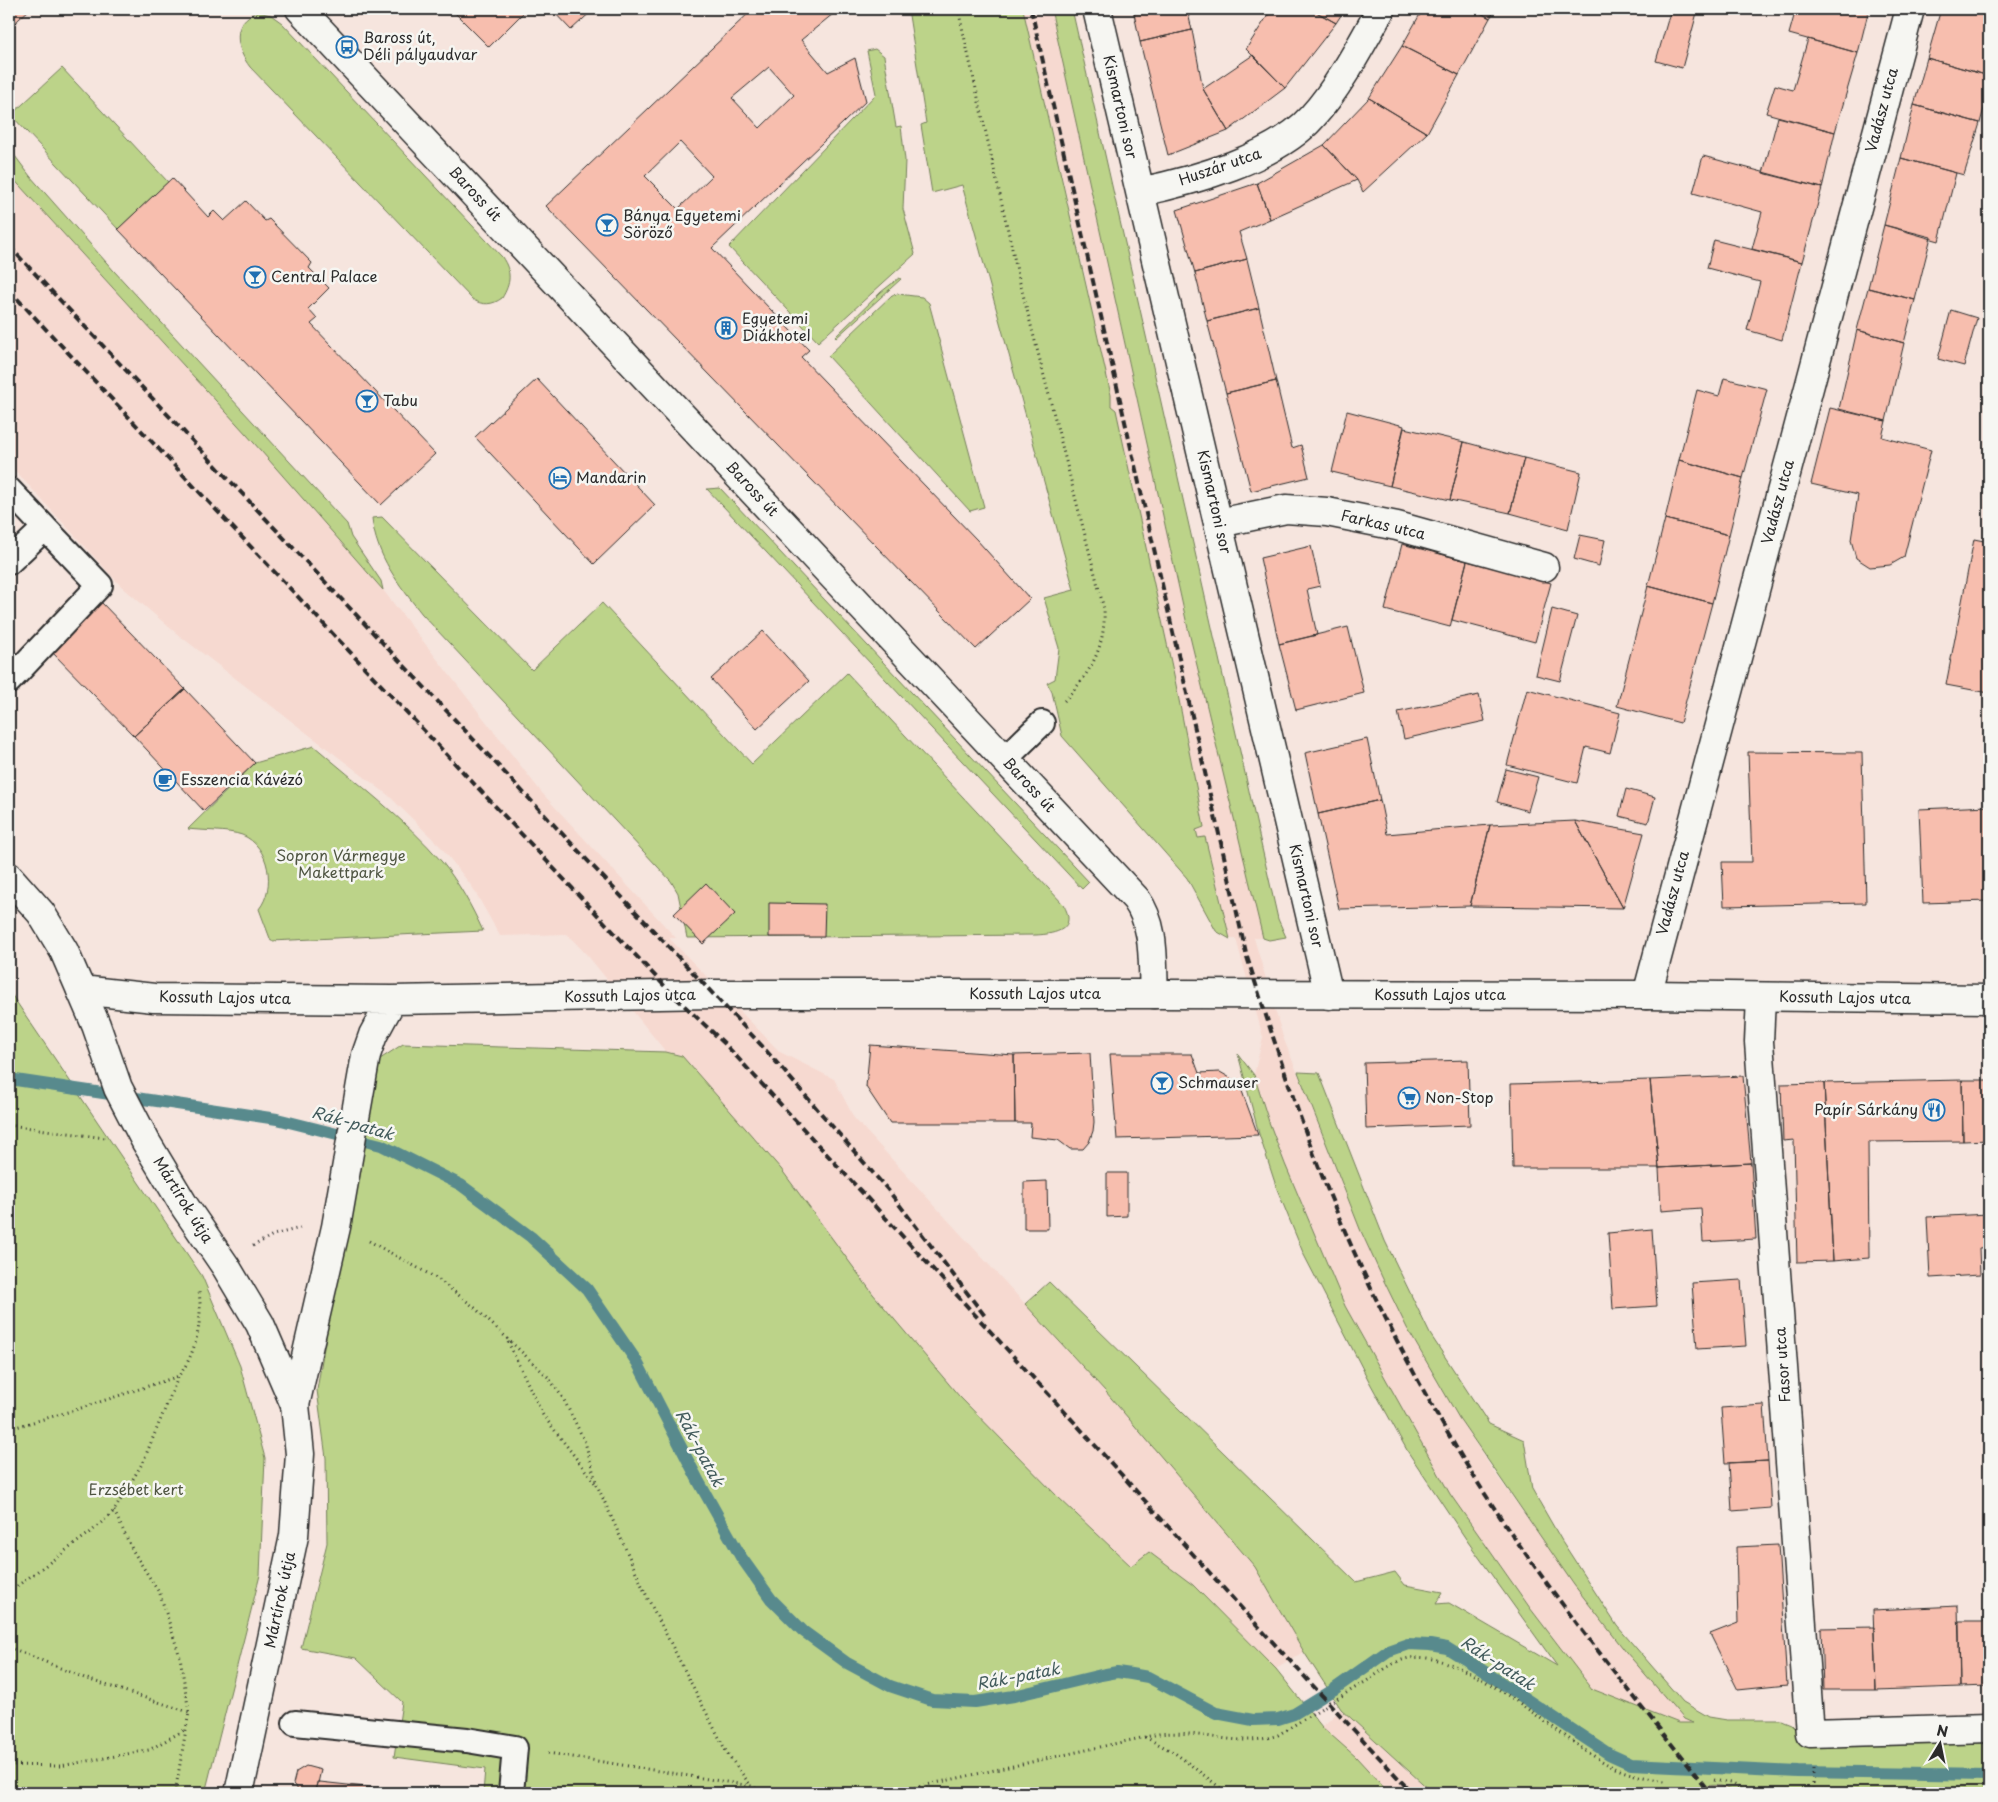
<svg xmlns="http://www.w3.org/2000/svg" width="1998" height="1802" viewBox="0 0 1998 1802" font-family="'Playpen Sans',sans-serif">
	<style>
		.built { fill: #f6d9d0 }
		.green { fill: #bcd389; stroke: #747f5a }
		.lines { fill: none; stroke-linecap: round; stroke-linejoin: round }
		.stream { stroke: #598a8d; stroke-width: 12 }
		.building { fill: #f7beae; stroke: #2b2b2b; fill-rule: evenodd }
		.service-casing { stroke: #2b2b2b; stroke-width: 28 }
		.minor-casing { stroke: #2b2b2b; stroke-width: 31 }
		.tertiary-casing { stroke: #2b2b2b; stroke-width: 31 }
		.secondary-casing { stroke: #2b2b2b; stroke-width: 31 }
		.path { stroke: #2b2b2b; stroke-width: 3; stroke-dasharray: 1 4; stroke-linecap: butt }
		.service { stroke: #f6f6f2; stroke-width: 24 }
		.minor { stroke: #f6f6f2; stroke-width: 28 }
		.tertiary { stroke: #f6f6f2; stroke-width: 28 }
		.secondary { stroke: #f6f6f2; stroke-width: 28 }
		.rail { stroke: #2b2b2b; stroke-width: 4; stroke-dasharray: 8 4; stroke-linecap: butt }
		.labels { text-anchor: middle; stroke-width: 5; stroke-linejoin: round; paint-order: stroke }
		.poi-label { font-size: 15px; fill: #2b2b2b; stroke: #f6f6f2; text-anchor: start }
		.street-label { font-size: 15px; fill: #2b2b2b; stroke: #f6f6f2 }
		.park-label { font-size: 15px; fill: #4f5542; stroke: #f6f6f2 }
		.water-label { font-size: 16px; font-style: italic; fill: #425b5c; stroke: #f6f6f2 }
	</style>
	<rect width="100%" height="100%" fill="#f6e5de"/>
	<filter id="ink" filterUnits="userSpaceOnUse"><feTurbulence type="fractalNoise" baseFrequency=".02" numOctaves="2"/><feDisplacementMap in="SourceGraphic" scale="10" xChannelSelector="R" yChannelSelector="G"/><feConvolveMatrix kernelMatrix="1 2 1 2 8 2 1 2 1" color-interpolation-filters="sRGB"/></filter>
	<g filter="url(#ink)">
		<!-- built -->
		<path class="built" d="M1023,9H1051L1186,620L1262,929L1263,938H1254L1283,1037L1360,1229L1382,1277L1407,1328L1459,1418L1492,1469L1599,1618L1684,1719L1695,1724L1679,1723L1592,1689L1530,1608L1450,1494L1431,1463L1345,1306L1285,1164L1269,1122L1254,1075L1263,1037L1236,939H1230L1205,837L1198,838L1195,830L1204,827L1176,685L1116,410L1111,406L1085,275Z
			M9,174L247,435L383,590L542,793L676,938H669L780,1052L834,1079L854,1118L1106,1392L1255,1567L1304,1652L1276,1669L1193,1585L1149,1552L1131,1566L1058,1497L959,1396L873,1294L682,1056L666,1052L588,956L567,934L500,936L473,888L441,847L388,795L176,633L120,585L9,464Z
			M1341,1709L1423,1785L1433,1793H1389L1356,1757L1322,1727Z
			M1717,1784L1726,1787L1733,1793H1679Z"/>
		<!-- green -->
		<path class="green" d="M908,9H1023L1111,395V406L1116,410L1176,685L1204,827L1196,830L1198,838L1205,837L1230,939L1216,931L1187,878L1062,736L1052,692L1047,683L1055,679L1059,648L1044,598L1074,590L962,185L932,193L921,125L926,123Z
			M1051,9H1072L1278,919L1286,937L1269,940L1263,938L1186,620Z
			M258,12L271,15L282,23L502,257C512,272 511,283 502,298C493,305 482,306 472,299L250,67C236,49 230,21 258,12Z
			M875,49L884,56L896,127L901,126L905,160L903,209L915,254L818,342L729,247L876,94L867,51Z
			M62,68L168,182L118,229L11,115Z
			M9,148L30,176L114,271L347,524L351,537L381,581L383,590L247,435L9,174Z
			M899,278L901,279L836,338L835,337L881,292Z
			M898,294L922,297L929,303L984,507L970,511L828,356L892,295Z
			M720,488L1089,882L1082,889L707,489Z
			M382,517L532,670L602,603L752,764L847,673L1063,904C1078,929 1057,934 1036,935L687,938L678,893L671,881L422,614C399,585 376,556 372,518Z
			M314,746C357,783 405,819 442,862C459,883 472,907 483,931L271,941L259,909C276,888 270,846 242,835C228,830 203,831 188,829L255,763Z
			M9,991L202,1276L240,1366L265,1458L260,1575L205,1793H9Z
			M403,1044L666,1052L682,1056L781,1169L873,1294L959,1396L1058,1497L1131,1566L1149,1552L1193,1585L1276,1669L1322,1727L1356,1757L1389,1793H483L485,1769L394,1757L402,1702L356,1658L301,1648L327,1543L326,1458L317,1390L344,1228L377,1061Z
			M1238,1054L1254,1075L1269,1122L1285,1164L1345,1306L1450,1494L1530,1608L1592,1689L1679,1723H1693L1684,1719L1626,1652L1574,1585L1459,1418L1407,1328L1382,1277L1360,1229L1298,1072L1319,1073L1385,1241L1430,1334L1489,1424L1524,1440L1532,1489L1562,1541L1617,1626L1683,1702L1709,1717L1727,1720H1781L1791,1724L1798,1731L1826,1743H1989V1793H1733C1718,1778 1697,1789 1679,1793H1433L1341,1709L1304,1652L1255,1567L1106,1392L1025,1304L1049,1282L1356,1582L1395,1572L1405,1585L1443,1592L1436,1604L1449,1603L1557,1666L1468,1542L1408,1452L1370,1383L1304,1255L1277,1189L1259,1134Z"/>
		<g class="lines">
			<!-- stream -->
			<path class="stream" d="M9,1079L277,1119L381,1145L461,1185L531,1237L587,1289L637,1362L699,1482L741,1557L771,1599L803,1631L847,1663L890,1686L932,1700L975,1702L1014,1696L1101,1675L1117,1672L1131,1674L1148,1677L1216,1713L1253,1720L1278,1719L1294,1714L1333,1690L1388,1651L1408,1644L1430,1645L1447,1648L1479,1668L1609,1754L1631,1764L1798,1772L1989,1775"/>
		</g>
		<!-- building -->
		<path class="building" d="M9,9H30L9,28Z
			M451,9H527L489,47Z
			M551,9H594L571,30Z
			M753,9H839L801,40L828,72L855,58L866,101L712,248L809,350L801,357L977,540L1030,599L976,649L546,206ZM769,67L794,95L760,128L732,98ZM680,142L712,176L678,209L645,176Z
			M1133,9H1187L1192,30L1140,42Z
			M1272,9H1311L1336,23L1285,88L1246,49Z
			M1311,9H1345L1336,23Z
			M1423,9H1473L1490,18L1459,75L1402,46Z
			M1473,9H1496L1490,18Z
			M1671,9H1698L1682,68L1656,61Z
			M1796,9H1869L1858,53L1789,34Z
			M1941,9H1982L1989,11V76L1927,58Z
			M1192,30L1203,89L1228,131L1168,155L1140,42Z
			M1808,39L1858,53L1835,132L1766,113L1775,85L1793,90Z
			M1402,46L1459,75L1427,133L1369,98Z
			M1253,55L1285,88L1228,131L1203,89Z
			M1927,58L1989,76V90L1980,123L1914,105Z
			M1369,98L1427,133L1363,192L1357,180L1324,145Z
			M1914,105L1980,123L1964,175L1901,158Z
			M1778,117L1835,132L1822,188L1763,173Z
			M1324,145L1357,180L1270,219L1257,183Z
			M1703,156L1822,188L1802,262L1752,249L1762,212L1693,193Z
			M1901,158L1956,173L1939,241L1884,225Z
			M172,178L208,217L214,211L224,221L246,201L265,221L269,219L312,263L309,268L329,288L308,309L317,319L311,324L435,454L381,505L118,229Z
			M1257,183L1270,219L1239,232L1247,259L1195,273L1177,210Z
			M1884,225L1931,237L1915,300L1868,288Z
			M1714,240L1802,262L1782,340L1747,330L1760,282L1707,268Z
			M1247,259L1259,308L1207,321L1195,273Z
			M1868,288L1915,300L1904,343L1857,330Z
			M1259,308L1276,381L1226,393L1207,321Z
			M1951,310L1977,318L1964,366L1938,359Z
			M1857,330L1904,343L1886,421L1839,409Z
			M1724,378L1767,389L1743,478L1679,460L1697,390L1719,396Z
			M537,379L655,505L594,564L475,437Z
			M1276,381L1292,448L1301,445L1309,477L1251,491L1226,393Z
			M1830,408L1886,421L1882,437L1931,450L1904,557L1890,565L1870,567L1856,558L1851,540L1858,495L1811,484Z
			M1347,411L1404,426L1390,486L1332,472Z
			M1404,428L1464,442L1450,500L1390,486Z
			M1464,442L1524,458L1510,513L1450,500Z
			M1524,458L1581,472L1568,529L1510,513Z
			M1679,460L1743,478L1729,535L1665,519Z
			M1665,519L1729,535L1712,603L1648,586Z
			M1580,535L1605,540L1599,566L1574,559Z
			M1974,539L1989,542V693L1946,685Z
			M1402,544L1467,561L1450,627L1385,610Z
			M1311,546L1320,586L1307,589L1317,635L1279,644L1260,558Z
			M1467,561L1551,583L1535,642L1452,620Z
			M1648,586L1712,603L1680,723L1617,706Z
			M100,601L185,689L134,736L50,650Z
			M1552,609L1577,616L1560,681L1536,675Z
			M1348,627L1364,693L1296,710L1279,644Z
			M763,631L809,681L757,729L711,679Z
			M185,689L255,763L204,811L134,736Z
			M1527,689L1620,713L1610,753L1586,747L1577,783L1507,765Z
			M1479,695L1485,721L1404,739L1398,712Z
			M1367,739L1380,800L1318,814L1305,753Z
			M1748,752L1862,753L1866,903L1724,906L1722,862H1752Z
			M1506,769L1538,777L1528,811L1497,802Z
			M1626,789L1655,797L1648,823L1619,816Z
			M1380,800L1387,834L1490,825L1470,906L1339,909L1318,814Z
			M1989,806V901L1923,903L1919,809Z
			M1575,821L1623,908L1470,906L1490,825Z
			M1575,821L1644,833L1623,908Z
			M706,883L735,914L703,944L674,914Z
			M769,903L825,904L824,937H769Z
			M870,1045L1014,1055L1015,1123H890L866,1087Z
			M1090,1053L1094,1122L1093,1131L1089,1142L1083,1149H1070L1058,1140L1030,1137L1031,1123H1015L1014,1055Z
			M1110,1054H1192L1199,1073L1220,1072L1239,1083L1258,1135L1117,1139Z
			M1468,1060L1470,1125L1366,1129L1364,1063Z
			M1743,1076L1751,1163L1659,1168L1650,1080Z
			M1650,1080L1659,1168H1513L1511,1084Z
			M1962,1080L1963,1141L1868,1142L1869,1258L1833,1261L1824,1083Z
			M1962,1080H1989V1140L1963,1141Z
			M1824,1083L1833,1261L1797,1262L1794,1140L1783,1141L1781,1084Z
			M1751,1163L1756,1239L1703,1242L1701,1208L1661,1211L1659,1168Z
			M1107,1173H1127V1216L1107,1217Z
			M1047,1181L1048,1229H1024V1182Z
			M1989,1214V1247L1979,1248L1980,1275L1930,1278L1927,1217Z
			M1652,1229L1657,1306L1613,1309L1608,1233Z
			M1741,1280L1746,1346L1697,1349L1692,1283Z
			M1764,1405L1768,1461L1725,1463L1721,1408Z
			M1768,1461L1771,1508L1732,1511L1729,1463Z
			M1778,1545L1787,1685L1738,1690L1710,1634L1738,1623L1736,1547Z
			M1958,1606L1960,1687L1876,1690L1873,1610Z
			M1959,1621H1989V1686L1960,1687Z
			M1874,1627L1876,1690H1823L1821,1628Z
			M306,1766L321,1770L316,1792L301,1793L293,1784L296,1772Z
			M317,1782H320L421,1793H315Z"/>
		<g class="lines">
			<!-- service casing -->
			<g class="service-casing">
				<path id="service" d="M9,490L45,528L9,562
					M9,681L100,585L45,528
					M1005,759L1042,723
					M295,1723L467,1740L515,1748L511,1793"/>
			</g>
			<!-- minor casing -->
			<g class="minor-casing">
				<path id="minor" d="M300,9L1136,899C1156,927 1152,961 1154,994
					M1097,9L1329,995
					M1140,192C1192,181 1276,158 1312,117C1338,89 1362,43 1381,9
					M1219,523L1286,509L1327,512L1397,526L1544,567
					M1647,995L1910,9
					M1761,997L1759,1042L1810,1733L1989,1728"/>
			</g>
			<!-- tertiary casing -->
			<g class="tertiary-casing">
				<path id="tertiary" d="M81,990L154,998L392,1000L712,994H1154L1647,995L1989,999
					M295,1405L336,1227L366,1055L373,1035L392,1000"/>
			</g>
			<!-- secondary casing -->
			<g class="secondary-casing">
				<path id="secondary" d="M9,877L41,913L64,951L96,1025L118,1088L146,1142L185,1207L226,1267L260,1324L295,1405L300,1454L294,1536L239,1793"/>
			</g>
			<!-- path -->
			<path class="path" d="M958,9L1018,275L1104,609C1106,647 1090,674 1064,701
				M9,1125L105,1138
				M369,1241L438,1279L474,1307L548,1377L563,1398L585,1442L597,1485L648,1599L727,1753L751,1786
				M253,1246L273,1235L300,1228
				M508,1342L543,1415L595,1483
				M9,1429L78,1409L179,1376
				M114,1511L133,1551L160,1594L180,1657L189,1712L175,1793
				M9,1592L91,1532L114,1511L143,1462L179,1375C196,1355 203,1319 199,1292
				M9,1647L87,1679L189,1712
				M1145,1737L1175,1753L1227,1793
				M548,1753L751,1786L766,1793
				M9,1765L60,1766L149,1750L186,1729
				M1813,1768V1793
				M1714,1780L1730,1783L1747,1793
				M890,1793L1159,1734C1200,1729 1238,1749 1278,1735C1307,1717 1336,1699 1365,1682C1378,1674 1391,1663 1405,1659C1461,1644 1559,1738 1607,1764C1625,1774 1646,1778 1665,1781"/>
			<!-- service -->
			<use href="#service" class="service"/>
			<!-- minor -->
			<use href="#minor" class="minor"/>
			<!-- tertiary -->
			<use href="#tertiary" class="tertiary"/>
			<!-- secondary -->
			<use href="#secondary" class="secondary"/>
			<!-- rail -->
			<path class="rail" d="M1031,9L1247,957C1276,1046 1304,1136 1341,1222C1375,1302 1416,1380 1460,1454C1533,1575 1624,1683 1710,1793
				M9,246L763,1047L888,1190L985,1316
				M9,290L673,995L724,1043L1075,1423L1245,1612L1412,1793"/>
		</g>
	</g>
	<!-- icons -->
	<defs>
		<g id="bus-ring" transform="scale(1.125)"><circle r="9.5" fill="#f6f6f2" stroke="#1f6fb2" stroke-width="1.5"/><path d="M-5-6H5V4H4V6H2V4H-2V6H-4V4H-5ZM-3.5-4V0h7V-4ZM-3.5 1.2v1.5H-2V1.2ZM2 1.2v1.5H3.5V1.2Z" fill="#1f6fb2"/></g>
		<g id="bar-ring" transform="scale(1.125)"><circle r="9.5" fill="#f6f6f2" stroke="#1f6fb2" stroke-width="1.5"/><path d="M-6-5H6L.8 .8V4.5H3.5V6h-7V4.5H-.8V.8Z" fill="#1f6fb2"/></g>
		<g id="building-ring" transform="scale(1.125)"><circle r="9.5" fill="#f6f6f2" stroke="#1f6fb2" stroke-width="1.5"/><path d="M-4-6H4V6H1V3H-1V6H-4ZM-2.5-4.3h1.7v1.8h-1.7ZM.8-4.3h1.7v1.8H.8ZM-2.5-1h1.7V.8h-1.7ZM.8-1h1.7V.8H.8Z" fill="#1f6fb2"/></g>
		<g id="hotel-ring" transform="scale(1.125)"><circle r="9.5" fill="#f6f6f2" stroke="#1f6fb2" stroke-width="1.5"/><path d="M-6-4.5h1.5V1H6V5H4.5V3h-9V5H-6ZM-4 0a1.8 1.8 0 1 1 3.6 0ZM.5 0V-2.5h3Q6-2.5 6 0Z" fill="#1f6fb2"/></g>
		<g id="cafe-ring" transform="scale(1.125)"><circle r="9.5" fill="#f6f6f2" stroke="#1f6fb2" stroke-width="1.5"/><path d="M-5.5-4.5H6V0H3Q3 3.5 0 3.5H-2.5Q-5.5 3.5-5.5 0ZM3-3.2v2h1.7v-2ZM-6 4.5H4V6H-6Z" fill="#1f6fb2"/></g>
		<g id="supermarket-ring" transform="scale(1.125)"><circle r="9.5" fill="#f6f6f2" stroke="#1f6fb2" stroke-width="1.5"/><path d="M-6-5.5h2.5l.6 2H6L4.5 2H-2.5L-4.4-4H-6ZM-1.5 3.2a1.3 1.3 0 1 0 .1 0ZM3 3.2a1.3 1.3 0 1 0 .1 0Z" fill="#1f6fb2"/></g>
		<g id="restaurant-ring" transform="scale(1.125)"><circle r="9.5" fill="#f6f6f2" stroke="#1f6fb2" stroke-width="1.5"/><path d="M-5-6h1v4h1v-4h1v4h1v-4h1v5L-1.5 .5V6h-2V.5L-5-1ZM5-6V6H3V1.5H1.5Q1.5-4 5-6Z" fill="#1f6fb2"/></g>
	</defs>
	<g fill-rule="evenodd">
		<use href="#bus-ring" x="347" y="47"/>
		<use href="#bar-ring" x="607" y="225"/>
		<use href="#bar-ring" x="255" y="277"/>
		<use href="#building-ring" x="726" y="328"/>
		<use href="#bar-ring" x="367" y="401"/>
		<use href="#hotel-ring" x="560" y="478"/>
		<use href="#cafe-ring" x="165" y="780"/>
		<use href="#bar-ring" x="1162" y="1083"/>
		<use href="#supermarket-ring" x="1409" y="1098"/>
		<use href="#restaurant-ring" x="1934" y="1110"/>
	</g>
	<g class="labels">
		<!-- poi labels -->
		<g class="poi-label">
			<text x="363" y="43">Baross út,<tspan x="363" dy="17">Déli pályaudvar</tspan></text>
			<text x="623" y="221">Bánya Egyetemi<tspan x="623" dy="17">Söröző</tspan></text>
			<text x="271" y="282">Central Palace</text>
			<text x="742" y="324">Egyetemi<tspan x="742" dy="17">Diákhotel</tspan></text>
			<text x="383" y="406">Tabu</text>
			<text x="576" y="483">Mandarin</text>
			<text x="181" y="785">Esszencia Kávézó</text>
			<text x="1178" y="1088">Schmauser</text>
			<text x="1425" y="1103">Non-Stop</text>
			<text x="1918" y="1115" text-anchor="end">Papír Sárkány</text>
		</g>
		<!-- street labels -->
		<g class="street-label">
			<text transform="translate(1120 107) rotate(77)" y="5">Kismartoni sor</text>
			<text transform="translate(1882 110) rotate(-75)" y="5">Vadász utca</text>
			<text transform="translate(1220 167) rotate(-19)" y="5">Huszár utca</text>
			<text transform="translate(475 194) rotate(47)" y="5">Baross út</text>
			<text transform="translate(752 489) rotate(47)" y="5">Baross út</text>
			<text transform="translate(1214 502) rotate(77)" y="5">Kismartoni sor</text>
			<text transform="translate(1778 502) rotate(-75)" y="5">Vadász utca</text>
			<text transform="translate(1383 525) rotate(13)" y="5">Farkas utca</text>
			<text transform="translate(1029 785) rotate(47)" y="5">Baross út</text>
			<text transform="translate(1673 893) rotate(-75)" y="5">Vadász utca</text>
			<text transform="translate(1306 896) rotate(77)" y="5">Kismartoni sor</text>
			<text x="1035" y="999">Kossuth Lajos utca</text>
			<text x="1440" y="1000">Kossuth Lajos utca</text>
			<text transform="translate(630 996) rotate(-1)" y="5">Kossuth Lajos utca</text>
			<text transform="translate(225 998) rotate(1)" y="5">Kossuth Lajos utca</text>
			<text transform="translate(1845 998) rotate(1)" y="5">Kossuth Lajos utca</text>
			<text transform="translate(183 1200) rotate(58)" y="5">Mártírok útja</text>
			<text transform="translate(1783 1365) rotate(-94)" y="5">Fasor utca</text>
			<text transform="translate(280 1600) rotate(-78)" y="5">Mártírok útja</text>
		</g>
		<!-- park labels -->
		<g class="park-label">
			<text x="341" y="861">Sopron Vármegye<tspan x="341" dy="17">Makettpark</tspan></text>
			<text x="136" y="1495">Erzsébet kert</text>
		</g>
		<!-- water labels -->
		<g class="water-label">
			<text transform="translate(353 1123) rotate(16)" y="6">Rák-patak</text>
			<text transform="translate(700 1448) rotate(62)" y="6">Rák-patak</text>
			<text transform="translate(1498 1663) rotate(33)" y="6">Rák-patak</text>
			<text transform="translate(1018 1676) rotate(-11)" y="6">Rák-patak</text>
		</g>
	</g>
	<!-- margin -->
	<rect width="1998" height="1802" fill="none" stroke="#f6f6f2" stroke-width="30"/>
	<rect x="15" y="15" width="1968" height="1772" fill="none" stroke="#2b2b2b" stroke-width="2" filter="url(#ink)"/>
	<!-- north arrow -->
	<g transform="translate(1940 1744) rotate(10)" stroke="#f6f6f2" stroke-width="4" paint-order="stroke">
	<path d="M0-4L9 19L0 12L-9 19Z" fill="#2b2b2b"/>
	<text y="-8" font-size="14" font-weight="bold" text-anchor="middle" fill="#2b2b2b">N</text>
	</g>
</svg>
